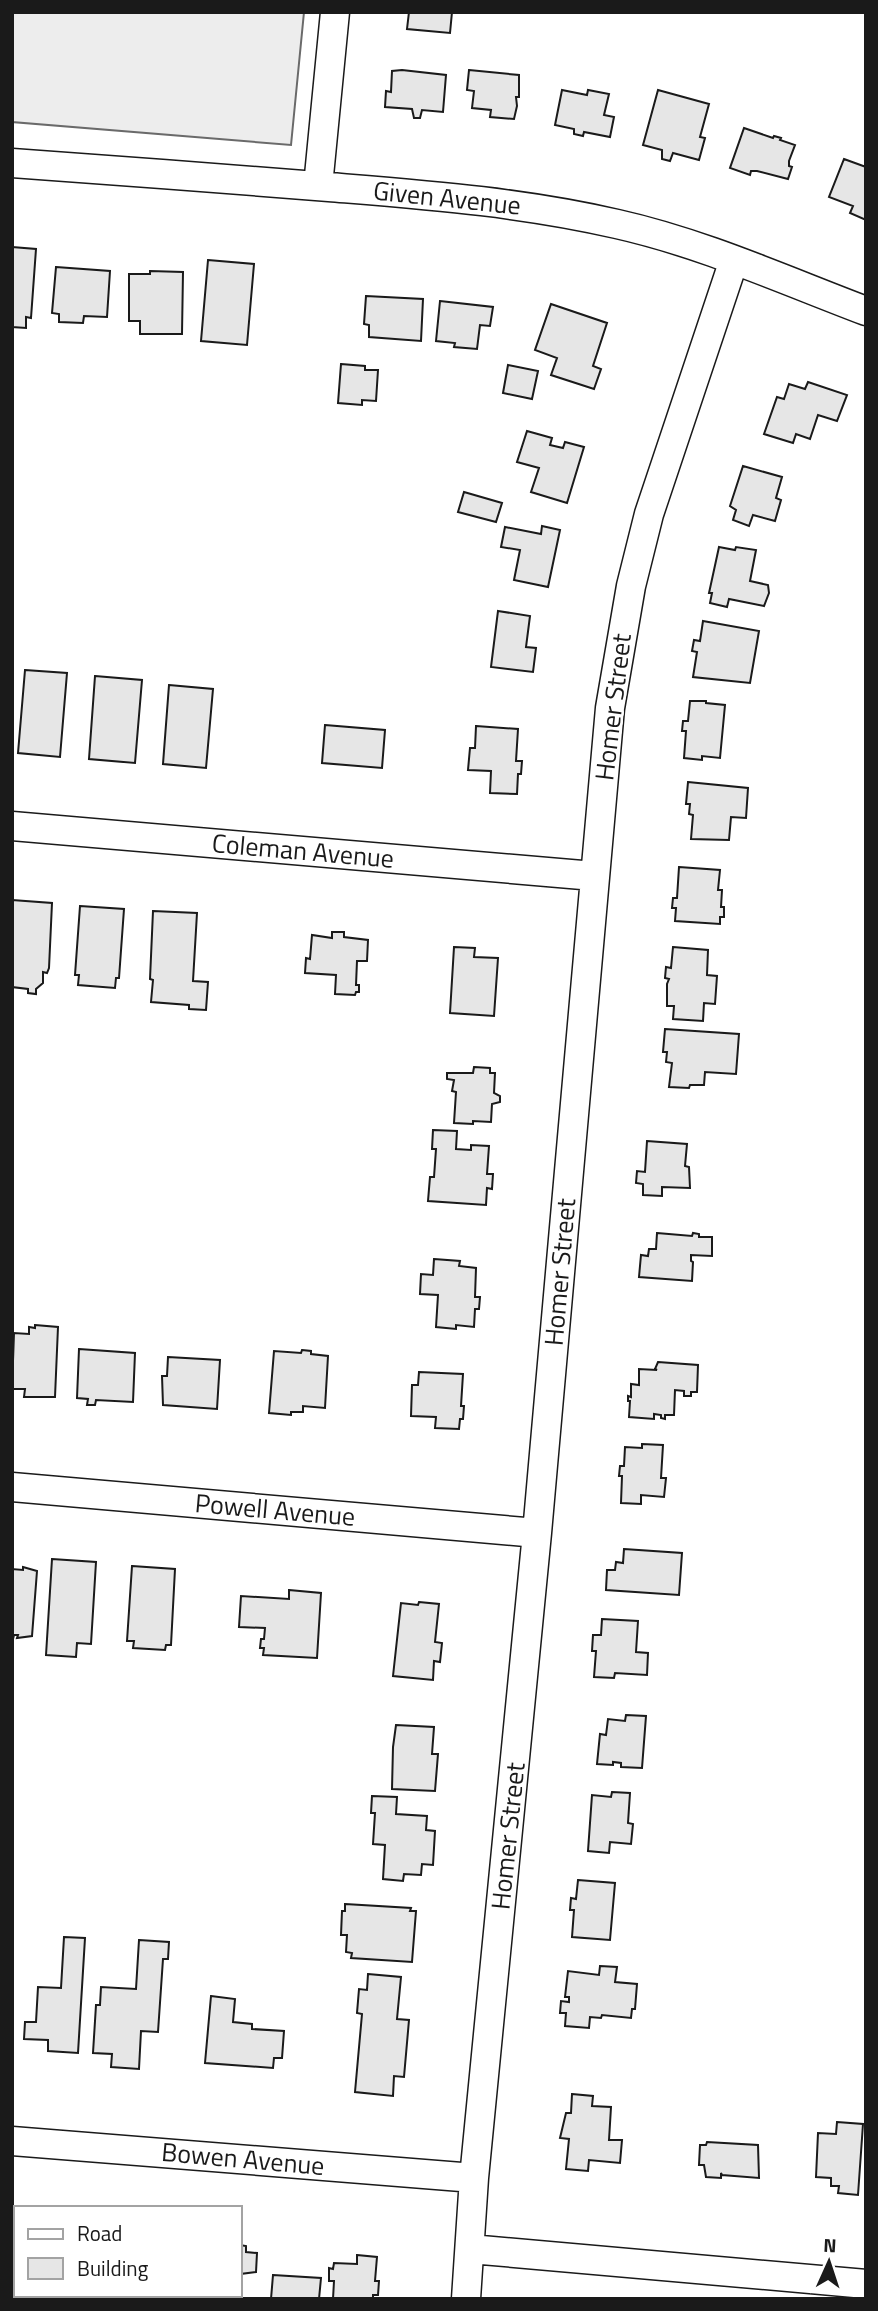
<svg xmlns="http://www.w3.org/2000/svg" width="878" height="2311" viewBox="0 0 878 2311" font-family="'Titillium Web',sans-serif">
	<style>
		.built { fill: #ededed; stroke: #6a6a6a; stroke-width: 2 }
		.building { fill: #e6e6e6; stroke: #1a1a1a; stroke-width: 2 }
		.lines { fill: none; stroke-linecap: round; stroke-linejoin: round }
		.street-casing { stroke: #1a1a1a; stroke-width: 31 }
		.street { stroke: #fff; stroke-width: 28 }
		.labels { text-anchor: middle; stroke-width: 5; stroke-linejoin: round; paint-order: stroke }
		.street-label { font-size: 26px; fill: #1a1a1a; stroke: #fff }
	</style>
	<rect width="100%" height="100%" fill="#fff"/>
	<!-- built -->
	<path class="built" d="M12,12H304L291,145L12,122Z"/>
	<!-- building -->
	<path class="building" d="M409,12H452L450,33L407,29Z
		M402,70L446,75L443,112L422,110L420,118H414L412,109L385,107L386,91L391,92L392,71Z
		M469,70L519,75V97H516L517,106L514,119L490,117L491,110L472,108L474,91L467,90Z
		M562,90L587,95L588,90L609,94L604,115L614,117L610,137L584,132L583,136L574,134V129L555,125Z
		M658,90L709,104L700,137L705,138L699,160L673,153L670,161L662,159V150L643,145Z
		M744,128L773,138L774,136L781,138L780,140L795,145L789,161V166L792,167L788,179L757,171H751L750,175L730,168Z
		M844,159L866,167V220L850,213L853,206L829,197Z
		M12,247L36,249L31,318L26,317V328L12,327Z
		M208,260L254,264L247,345L201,341Z
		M56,267L110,271L107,317L84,316L83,323L59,322V314L52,313Z
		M150,271L183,272L182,334H140V321H129V274H150Z
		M366,296L423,299L421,341L369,337V325L364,324Z
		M440,301L493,307L490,326L480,325L477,349L454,347L455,343L436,341Z
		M551,304L607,323L593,366L601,369L594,389L551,375L557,358L535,350Z
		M341,364L365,366V370H378L376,401L362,400V405L338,403Z
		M508,365L538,371L532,399L503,393Z
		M808,382L847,395L837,421L818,415L810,439L796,434L793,443L764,434L777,397L784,399L789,384L805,389Z
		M527,431L552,438L550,445L563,448L565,442L584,447L567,503L531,492L539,468L517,462Z
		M743,466L782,477L776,498L781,500L775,521L753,515L749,526L733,520L736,510L730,506Z
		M464,492L502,503L496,522L458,512Z
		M542,526L560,530L548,587L514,580L520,550L501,547L505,527L541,534Z
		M719,547L735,550L736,547L756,550L750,581L768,585L769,593L764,606L729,599L727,607L710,603L712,593H709Z
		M498,611L530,616L526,647L536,648L533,672L491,667Z
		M703,621L759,631L750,683L693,677L697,652L692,651L694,640L700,641Z
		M25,670L67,673L60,757L18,753Z
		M95,676L142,680L135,763L89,759Z
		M169,685L213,689L206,768L163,764Z
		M690,701H706V703L725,705L720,758L702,756V760L684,758L686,731H682L683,721H688Z
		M325,725L385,730L382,768L322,763Z
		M476,726L518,729L516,761H522L521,774H518L517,794L490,793L491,771L468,770L470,748H475Z
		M688,782L748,788L746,818L731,817L729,840L691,839L693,815L689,814L690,804H686Z
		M679,867L720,870L718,890H722L721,907H724V917H720V924L675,921L676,908H672L673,898H677Z
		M12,900L52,903L49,968L47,973L43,972V983L36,989V994L28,993V989L12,987Z
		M80,906L124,909L119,978H116L115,988L78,985L79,975H75Z
		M153,911L197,913L193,981L208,982L206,1010L189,1009V1005L151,1002L153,980L150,979Z
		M332,932H344V937L368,940L367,961H357L356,985H359V992H356L355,995L335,994L336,975L305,973L306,958L310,959L312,935L332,938Z
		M454,947L475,948L474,957L498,958L494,1016L450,1013Z
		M673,947L708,950L707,975L717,976L715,1004L704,1003L703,1021L673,1019L674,1006H667V984L669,979L665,978L666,967L671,968Z
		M665,1029L739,1034L736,1074L705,1072L704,1085H690L689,1088L669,1087L672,1063L666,1062L667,1052H663Z
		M474,1067L490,1068V1073H495L494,1093L500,1096V1102L492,1104L491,1122L473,1121V1124L454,1123L456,1092L452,1091L454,1080L447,1079V1073H473Z
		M433,1130L457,1131L456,1149L471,1150V1145L489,1146L487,1174H493L492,1189L487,1188L486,1205L428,1201L430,1177H434L436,1149H432Z
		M647,1141L687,1144L685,1166L689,1167L690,1188L662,1187V1196L643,1195V1184L636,1183L637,1171L645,1172Z
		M657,1233L692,1236L693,1233L699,1234V1237H712V1256L691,1255V1261L693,1262L692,1281L639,1277L641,1255L648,1256L649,1249H656Z
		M434,1259L460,1261L459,1266L476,1268L475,1297H480L479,1309H475L474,1327L456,1325V1329L436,1327L438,1295L420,1294L421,1274L433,1275Z
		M35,1325L58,1327L55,1397H24L25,1389H12L14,1333L29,1334V1327L35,1328Z
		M79,1349L135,1353L133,1402L96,1400L95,1405H87L88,1399L77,1398Z
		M302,1350L311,1351V1354L328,1356L325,1408L303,1406V1412H291V1415L269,1413L274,1351L301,1353Z
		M168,1357L220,1360L217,1409L163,1405L162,1376H167Z
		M658,1362L698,1365L697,1392H691V1396H684V1391L675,1390L674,1415H665V1419L661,1418V1415L654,1414V1419L629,1417L630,1401H628V1396L631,1397V1384L639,1385V1369L657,1370L655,1369Z
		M419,1372L463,1374L461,1406H464L463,1419H460L459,1429L435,1428L436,1417L411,1416L412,1385H418Z
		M642,1444L663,1445L661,1478H666L664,1497L641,1495V1504L621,1503L622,1476H619L620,1466H624L625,1447L642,1448Z
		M624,1549L682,1553L679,1595L606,1590L607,1570H615L616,1562L623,1563Z
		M52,1559L96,1562L91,1644L77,1643L76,1657L46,1655Z
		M132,1566L175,1569L171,1645H166L165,1650L133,1648L134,1641H127Z
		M23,1567L37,1571L32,1636L17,1638L18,1635H14L12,1643V1569L23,1570Z
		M289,1590L321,1593L317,1658L263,1655L264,1648H260L261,1639H264L265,1628L239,1627L241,1596L289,1599Z
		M419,1602L439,1604L435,1642L442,1643L440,1662L434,1661L433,1680L393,1676L401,1603L418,1605Z
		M602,1619L638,1621L636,1652L648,1653L647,1675L615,1673L614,1678L594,1677L596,1651H592L593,1635H601Z
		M626,1715L646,1716L642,1768L621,1767V1763L613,1762V1765L597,1764L600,1734L606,1735L608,1719L625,1721Z
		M396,1725L434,1727L432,1754H438L435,1791L392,1789L393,1747Z
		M612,1792L630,1793L628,1823L633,1824L631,1844L610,1842L609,1853L588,1851L592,1795L611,1797Z
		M372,1796L397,1797L396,1814L427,1816L426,1830L435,1831L433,1865L422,1864L421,1875L404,1874L403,1881L383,1879L385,1845L373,1844L375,1813H371Z
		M578,1880L615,1883L610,1940L572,1937L574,1910H570L571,1898L576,1899Z
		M345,1904L411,1908L410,1911H416L412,1962L351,1958L352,1953L346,1952L347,1935H341L342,1911H345Z
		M64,1937L85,1938L78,2053L48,2051V2040L24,2039L25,2022H36L38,1987L61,1988Z
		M139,1940L169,1942L168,1959H163L158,2032L141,2031L139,2069L111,2067L112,2054L93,2053L96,2005H100L101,1987L136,1989Z
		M600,1966L617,1967L615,1982L637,1984L635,2009H632L631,2018L602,2015L601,2018L590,2017L589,2028L565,2026L566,2013H560L561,2001L569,2002V1997H565L568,1971L599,1975Z
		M368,1974L401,1977L397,2019L409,2020L404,2077L394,2076L393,2096L355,2092L362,2014L357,2013L359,1989L367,1990Z
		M211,1996L235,1999L233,2022L252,2024V2029L284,2031L282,2058H274L273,2068L205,2063Z
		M572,2094L593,2096L592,2106L611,2107L609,2140H622L620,2163L589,2160L588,2171L566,2169L569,2139L560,2138L566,2113H571Z
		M837,2122L863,2124L858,2195L838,2193L839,2186H831V2178L816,2177L818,2133L836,2134Z
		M707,2142L758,2145L759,2178L722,2175L721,2173V2178L706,2177L704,2165H699L700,2145H706Z
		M12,2232H16V2262L12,2261Z
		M240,2245L246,2246V2252L257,2253L256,2272L240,2274Z
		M357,2255L377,2257L375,2281H379L378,2295H373V2299H333L334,2281H329V2268L333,2269L334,2263L357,2264Z
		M273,2275L321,2278L319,2299H271Z
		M85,2295H123V2299H84Z
		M195,2295H219V2299H195Z"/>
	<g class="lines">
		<!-- street casing -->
		<g class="street-casing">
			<path id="street" d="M12,163C118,171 223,178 329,187C426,195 522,202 617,224C702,243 784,280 866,311
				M318,186L335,12
				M12,826L594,876
				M12,1487L537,1533
				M12,2141L474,2178
				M470,2249L866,2284
				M466,2299L474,2178L537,1533L610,708L631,586L649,514L734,260"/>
		</g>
		<!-- street -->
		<use href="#street" class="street"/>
	</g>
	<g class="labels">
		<!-- street labels -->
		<g class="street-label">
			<text transform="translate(447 198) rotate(6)" y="9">Given Avenue</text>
			<text transform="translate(613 707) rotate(-83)" y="9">Homer Street</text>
			<text transform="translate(303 851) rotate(5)" y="9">Coleman Avenue</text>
			<text transform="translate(560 1272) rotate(-85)" y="9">Homer Street</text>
			<text transform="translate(275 1510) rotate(5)" y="9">Powell Avenue</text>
			<text transform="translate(508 1836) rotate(-84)" y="9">Homer Street</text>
			<text transform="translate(243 2159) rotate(5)" y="9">Bowen Avenue</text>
		</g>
	</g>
	<!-- border -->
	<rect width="878" height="2311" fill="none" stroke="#1a1a1a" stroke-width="28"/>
	<!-- legend -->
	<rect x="14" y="2206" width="228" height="91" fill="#ffffff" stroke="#a3a3a3" stroke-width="2"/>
	<rect x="28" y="2229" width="35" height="10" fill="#ffffff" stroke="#a3a3a3" stroke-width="2"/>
	<text x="77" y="2241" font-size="21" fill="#1a1a1a">Road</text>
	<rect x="28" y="2258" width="35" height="21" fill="#e6e6e6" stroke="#a3a3a3" stroke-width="2"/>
	<text x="77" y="2276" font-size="21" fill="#1a1a1a">Building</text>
	<!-- north arrow -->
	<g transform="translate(829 2262) rotate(3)" stroke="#ffffff" stroke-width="5" paint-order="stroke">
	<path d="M0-5L12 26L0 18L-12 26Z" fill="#1a1a1a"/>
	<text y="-10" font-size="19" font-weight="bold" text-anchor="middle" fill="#1a1a1a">N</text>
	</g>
</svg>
